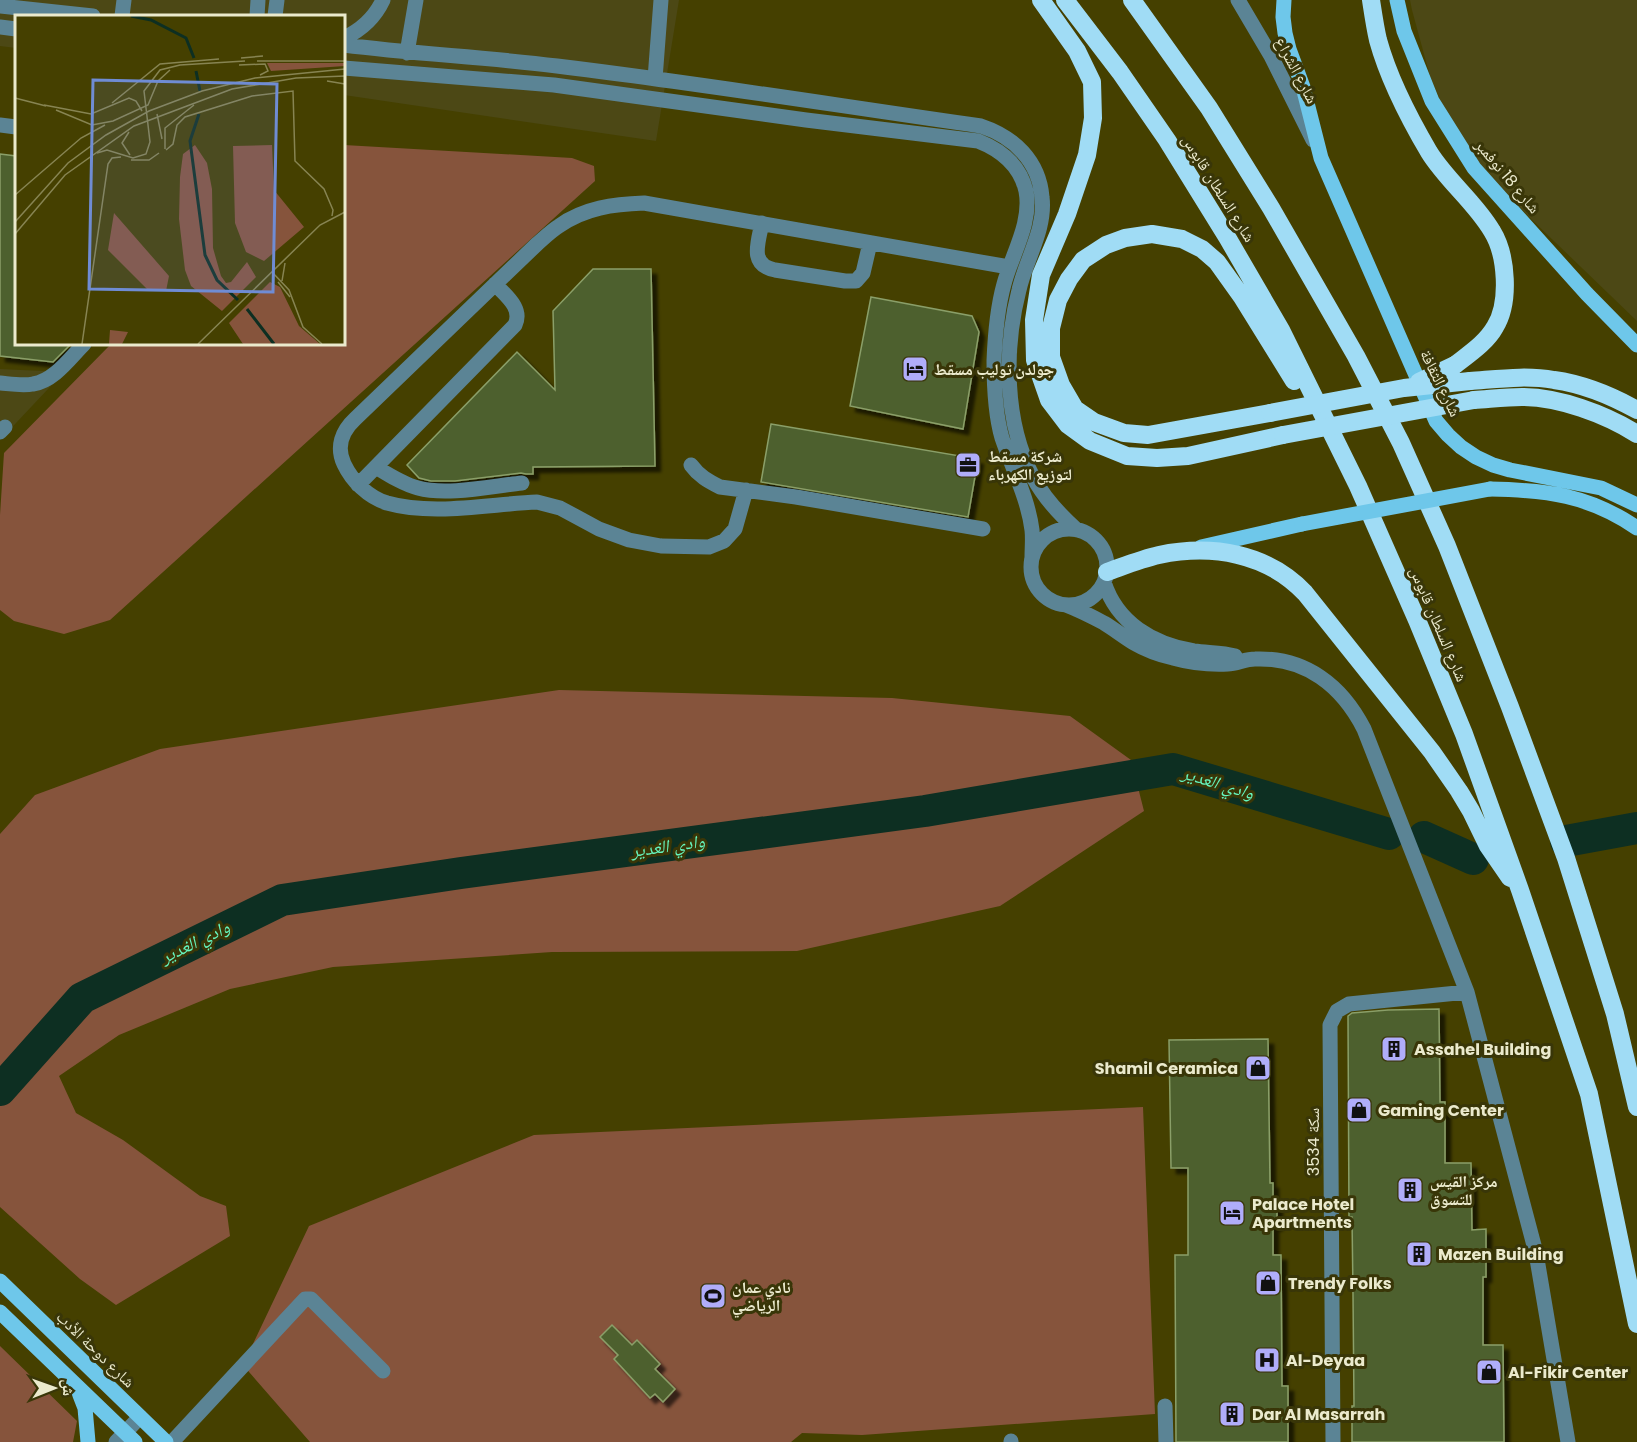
<svg xmlns="http://www.w3.org/2000/svg" width="1637" height="1442" viewBox="0 0 1637 1442" font-family="Poppins,'Noto Naskh Arabic',sans-serif">
	<style>
		.built { fill: #4c4815 }
		.green { fill: #86543c }
		.lines { fill: none; stroke-linecap: round; stroke-linejoin: round }
		.river { stroke: #0d2f22; stroke-width: 32 }
		.building { fill: #4e602d; stroke: #8a9f69; stroke-width: 1.5; filter: url(#shadow) }
		.minor { stroke: #5b8495; stroke-width: 15 }
		.major { stroke: #6ec7ea; stroke-width: 15 }
		.highway { stroke: #a0dcf5; stroke-width: 18 }
		.major-bridge { stroke: #6ec7ea; stroke-width: 15 }
		.highway-bridge { stroke: #a0dcf5; stroke-width: 18 }
		.labels { text-anchor: middle; stroke-width: 6; stroke-linejoin: round; paint-order: stroke }
		.street-label { font-size: 16px; fill: #ebeacd; stroke: #393608 }
		.poi-label { font-size: 16px; font-weight: bold; fill: #ebeacd; stroke: #393608; text-anchor: start }
		.water-label { font-size: 18px; font-style: italic; fill: #65f5bf; stroke: #393608 }
		.inset-river { fill: none; stroke: #0d2f22; stroke-width: 3 }
		.inset-road { fill: none; stroke: #878452; stroke-width: 1.5 }
		.view { fill: #6f8cd4; fill-opacity: 0.15; stroke: #6f8cd4; stroke-width: 3 }
		.inset-edge { fill: none; stroke: #ebeacd; stroke-width: 3 }
	</style>
	<defs>
		<filter id="shadow"><feDropShadow dx="5.5" dy="5.5" stdDeviation="1.5" flood-color="#0009"/></filter>
	</defs>
	<rect width="100%" height="100%" fill="#454000"/>
	<!-- built -->
	<path class="built" d="M0,0H679L656,141L344,95V16H16V48L0,46Z
		M1410,0H1637V321L1528,216L1473,157L1447,116L1430,76L1412,10Z
		M0,369L64,372L0,440Z"/>
	<!-- green -->
	<path class="green" d="M344,145L572,158L594,166L595,181L110,620L64,634L14,621L0,610V515L4,453L111,344H344Z
		M559,690L892,698L1070,716L1131,760L1144,811L1000,906L797,951L552,952L333,967L230,989L119,1035L59,1076L76,1113L123,1140L200,1196L226,1206L230,1236L116,1305L80,1279L0,1207V834L35,795L160,749Z
		M1143,1107L1155,1414L862,1435L802,1433L791,1442H310L243,1365L309,1226L534,1135Z
		M0,1346L77,1421L73,1442H0Z"/>
	<g class="lines">
		<!-- river -->
		<path class="river" d="M1424,837L1473,859
			M1566,841L1637,828
			M0,1090L82,998L282,900L461,873L925,811L1173,769L1389,834"/>
	</g>
	<!-- building -->
	<path class="building" d="M0,154L16,156V344H71L53,362L0,356Z
		M593,269H651L655,466L533,467V474H526L521,473L455,481H431L419,478L407,465L517,352L555,390L553,311Z
		M871,297L972,316L979,332L963,429L850,406Z
		M771,424L978,459L968,517L761,482Z
		M1439,1009L1440,1102H1445V1163H1471L1472,1230L1486,1229V1277H1483V1345H1503L1504,1442H1352V1406H1354L1353,1294L1352,1217H1349L1348,1016L1352,1013L1388,1010Z
		M1268,1039L1270,1183H1273V1202H1277V1225H1273V1255H1281L1282,1386H1288V1442H1176L1175,1255H1188V1168H1171L1169,1040Z
		M612,1325L632,1345L637,1340L660,1364L655,1369L675,1389L663,1402L655,1394L650,1398L614,1359L618,1355L600,1337Z"/>
	<g class="lines">
		<!-- minor -->
		<path class="minor" d="M1238,0L1271,56L1313,140
			M0,6L93,16
			M122,16L124,0
			M257,16L258,0
			M275,16L277,0
			M0,27L16,29
			M344,38C361,30 375,17 383,0
			M344,45C414,54 486,57 557,66C698,83 840,106 981,126C1014,137 1039,161 1042,197C1046,229 1026,259 1019,290C1004,349 1004,422 1033,477C1044,498 1059,514 1077,530
			M407,53L416,0
			M344,68L554,85L806,120L978,141C1001,150 1020,165 1026,191C1032,223 1012,254 1004,284C997,309 995,335 994,361C994,386 995,414 1002,438C1012,468 1028,498 1032,530C1033,539 1032,548 1032,557
			M655,79L661,0
			M0,125L16,127
			M762,223C758,243 749,265 775,270L845,281H856L863,273L870,243
			M0,383C11,384 23,386 33,384C54,381 70,358 84,344
			M0,432L5,427
			M691,465C699,476 708,481 720,487L796,497L983,529
			M376,467C389,475 403,484 418,488C447,496 492,486 522,483
			M358,485L515,325C523,308 506,296 495,284
			M746,490L735,529L724,541L709,547L661,546L629,540L599,529L560,508L537,502C490,504 433,516 387,503C368,497 352,481 344,464C336,447 342,431 355,419L537,244C544,238 551,231 559,226C584,208 614,204 644,203L1009,267
			M1031 567a38 38 0 1 1 76 0a38 38 0 1 1-76 0Z
			M1104,582C1117,623 1153,644 1194,651C1208,653 1222,652 1235,656
			M1066,605C1079,610 1091,616 1104,623C1114,629 1124,637 1134,643C1146,650 1160,655 1173,658C1191,663 1209,665 1228,664C1237,664 1245,659 1255,659C1306,657 1342,686 1364,729L1467,992L1536,1253L1568,1442
			M1165,1406L1166,1442
			M1011,1441V1442
			M116,1442L140,1417
			M172,1442L305,1299H311L383,1371
			M1333,1442L1330,1025L1337,1011L1349,1004L1467,992"/>
		<!-- major -->
		<path class="major" d="M1284,0L1283,17L1285,33L1289,49L1303,87L1321,158L1436,421L1448,435L1461,447L1476,457L1493,465L1510,470L1601,488L1637,505
			M1397,0L1404,31L1432,101L1474,168L1587,294L1637,345
			M1490,489C1546,490 1589,495 1637,528
			M1201,547L1302,524
			M0,1281L166,1442
			M0,1312L135,1442
			M78,1390L85,1408L88,1442"/>
		<!-- highway -->
		<path class="highway" d="M1041,0L1077,51L1092,82L1093,118L1087,155L1067,214L1041,275L1034,320L1035,360L1049,400L1068,425L1090,441L1127,456L1157,458L1188,456L1283,435
			M1065,0L1120,72L1167,140L1227,237L1281,330L1358,486L1417,620L1464,734L1520,890L1589,1094L1637,1324
			M1132,0L1209,108L1271,208L1356,356L1401,443L1447,546L1510,707L1566,858L1615,1014L1637,1107
			M1371,0C1373,13 1375,27 1378,40C1389,80 1409,118 1429,152C1447,181 1475,202 1492,231C1507,255 1510,303 1495,327C1486,343 1469,354 1455,365
			M1470,381C1498,379 1526,375 1554,380C1583,384 1612,396 1637,410
			M1474,400C1490,399 1506,397 1522,397C1559,397 1605,414 1637,434
			M1270,413L1148,435L1124,433L1094,422L1075,409L1061,385L1051,357V328L1058,300L1069,279L1083,260L1106,245L1125,238L1152,234L1182,239L1202,249L1217,262L1242,297L1294,381
			M1107,572C1124,566 1141,559 1159,555C1212,544 1267,553 1305,593L1432,752L1459,791L1471,811L1488,846L1510,878"/>
		<!-- major-bridge -->
		<path class="major-bridge" d="M1302,524L1490,489"/>
		<!-- highway-bridge -->
		<path class="highway-bridge" d="M1419,382L1455,365
			M1270,413L1404,388L1470,381
			M1283,435L1474,400"/>
	</g>
	<!-- icons -->
	<defs>
		<g id="hotel-square" transform="scale(1.35)"><rect x="-9" y="-9" width="18" height="18" rx="4" fill="#b0adfa" stroke="#393608"/><path d="M-6-4.5h1.5V1H6V5H4.5V3h-9V5H-6ZM-4 0a1.8 1.8 0 1 1 3.6 0ZM.5 0V-2.5h3Q6-2.5 6 0Z" fill="#111"/></g>
		<g id="office-square" transform="scale(1.35)"><rect x="-9" y="-9" width="18" height="18" rx="4" fill="#b0adfa" stroke="#393608"/><path d="M-6-3h4V-5.5h4V-3h4V5H-6ZM-1-4.5V-3h2v-1.5ZM-6 0V1H6V0Z" fill="#111"/></g>
		<g id="building-square" transform="scale(1.35)"><rect x="-9" y="-9" width="18" height="18" rx="4" fill="#b0adfa" stroke="#393608"/><path d="M-4-6H4V6H1V3H-1V6H-4ZM-2.5-4.3h1.7v1.8h-1.7ZM.8-4.3h1.7v1.8H.8ZM-2.5-1h1.7V.8h-1.7ZM.8-1h1.7V.8H.8Z" fill="#111"/></g>
		<g id="shop-square" transform="scale(1.35)"><rect x="-9" y="-9" width="18" height="18" rx="4" fill="#b0adfa" stroke="#393608"/><path d="M-5-2.5h2.3a2.7 3.5 0 0 1 5.4 0H5L5.5 6h-11ZM-1.5-2.5h3a1.5 2.3 0 0 0-3 0Z" fill="#111"/></g>
		<g id="stadium-square" transform="scale(1.35)"><rect x="-9" y="-9" width="18" height="18" rx="4" fill="#b0adfa" stroke="#393608"/><path d="M0-5a6.5 5 0 1 0 0 10a6.5 5 0 1 0 0-10ZM-3.5-1.8h7v3.6h-7Z" fill="#111"/></g>
		<g id="hospital-square" transform="scale(1.35)"><rect x="-9" y="-9" width="18" height="18" rx="4" fill="#b0adfa" stroke="#393608"/><path d="M-5-5h3v3.5h4V-5h3V5h-3V1.5h-4V5h-3Z" fill="#111"/></g>
	</defs>
	<g fill-rule="evenodd">
		<use href="#hotel-square" x="915" y="369"/>
		<use href="#office-square" x="968" y="465"/>
		<use href="#building-square" x="1394" y="1049"/>
		<use href="#shop-square" x="1258" y="1068"/>
		<use href="#shop-square" x="1359" y="1110"/>
		<use href="#building-square" x="1410" y="1190"/>
		<use href="#hotel-square" x="1232" y="1213"/>
		<use href="#building-square" x="1419" y="1254"/>
		<use href="#shop-square" x="1268" y="1283"/>
		<use href="#stadium-square" x="713" y="1296"/>
		<use href="#hospital-square" x="1267" y="1360"/>
		<use href="#shop-square" x="1489" y="1372"/>
		<use href="#building-square" x="1232" y="1414"/>
	</g>
	<g class="labels">
		<!-- street labels -->
		<g class="street-label">
			<text transform="translate(1297 70) rotate(62)" y="6">شارع الشراع</text>
			<text transform="translate(1508 176) rotate(50)" y="6">شارع 18 نوفمبر</text>
			<text transform="translate(1219 188) rotate(58)" y="6">شارع السلطان قابوس</text>
			<text transform="translate(1441 383) rotate(64)" y="6">شارع الثقافة</text>
			<text transform="translate(1439 624) rotate(67)" y="6">شارع السلطان قابوس</text>
			<text transform="translate(1313 1142) rotate(-90)" y="6">سكة 3534</text>
			<text transform="translate(96 1349) rotate(44)" y="6">شارع دوحة الأدب</text>
		</g>
		<!-- poi labels -->
		<g class="poi-label">
			<text x="934" y="375">جولدن توليب مسقط</text>
			<text x="988" y="462">شركة مسقط<tspan x="988" dy="18">لتوزيع الكهرباء</tspan></text>
			<text x="1414" y="1055">Assahel Building</text>
			<text x="1238" y="1074" text-anchor="end">Shamil Ceramica</text>
			<text x="1378" y="1116">Gaming Center</text>
			<text x="1430" y="1187">مركز القيس<tspan x="1430" dy="18">للتسوق</tspan></text>
			<text x="1252" y="1210">Palace Hotel<tspan x="1252" dy="18">Apartments</tspan></text>
			<text x="1438" y="1260">Mazen Building</text>
			<text x="1288" y="1289">Trendy Folks</text>
			<text x="732" y="1293">نادي عمان<tspan x="732" dy="18">الرياضي</tspan></text>
			<text x="1286" y="1366">Al-Deyaa</text>
			<text x="1508" y="1378">Al-Fikir Center</text>
			<text x="1252" y="1420">Dar Al Masarrah</text>
		</g>
		<!-- water labels -->
		<g class="water-label">
			<text transform="translate(1218 783) rotate(17)" y="6">وادي الغدير</text>
			<text transform="translate(668 846) rotate(-8)" y="6">وادي الغدير</text>
			<text transform="translate(195 942) rotate(-26)" y="6">وادي الغدير</text>
		</g>
	</g>
	<!-- overview -->
	<g transform="translate(15 15)">
		<rect width="330" height="330" fill="#454000"/>
		<path d="M252,48H330V51L256,56ZM180,130L192,148L197,174L198,233L206,261L211,268L216,267L232,247L241,262L207,296L176,271L170,255L164,204L165,162L168,139ZM257,130L259,175L289,212L249,246L231,237L220,208L218,131ZM99,198L154,261L151,276L132,274L93,235ZM255,267L265,272L284,311L305,329H228L214,308ZM95,315L113,317L107,329H94Z" fill="#86543c"/>
		<path class="inset-river" d="M116,1L136,5L171,23L179,43M181,56L185,76M184,99L175,126L190,240L202,265L223,285M232,294L259,329"/>
		<path class="inset-road" d="M226,43L248,41M242,46H330M224,50L250,49L253,56L245,60M312,66L330,69M0,83L31,91M97,88L145,49L204,44M29,90L76,99L114,83L121,86L127,96M41,95L77,110L98,106L133,90L143,66L155,55M142,99L147,124M114,117L107,128L115,140M150,134V113L179,90M151,135L158,129L162,110L170,102L237,81L278,76L280,146L309,174L318,195L317,201M82,138L92,135L118,143L131,139L135,127L129,76L145,55L165,50L230,46M116,145H134L144,138M0,180L66,123L90,110M0,207L53,148L91,120L134,96L187,76L240,63L330,54M0,219L50,160L119,111L217,74L281,63L330,61M257,257L274,275L288,312L307,329M267,266L270,248M263,267L275,282M67,329L93,149L97,143L106,142M183,329L305,210L330,197"/>
		<path class="view" d="M78,65L262,69L258,277L74,274Z"/>
		<rect width="330" height="330" class="inset-edge"/>
	</g>
	<!-- north arrow -->
	<g transform="translate(54 1388) rotate(89)" stroke="#393608" stroke-width="4.5" paint-order="stroke">
	<path d="M0-4.5L10 22L0 15L-10 22Z" fill="#ebeacd"/>
	<text y="-9" font-size="16" font-weight="bold" text-anchor="middle" fill="#ebeacd">ش</text>
	</g>
</svg>
